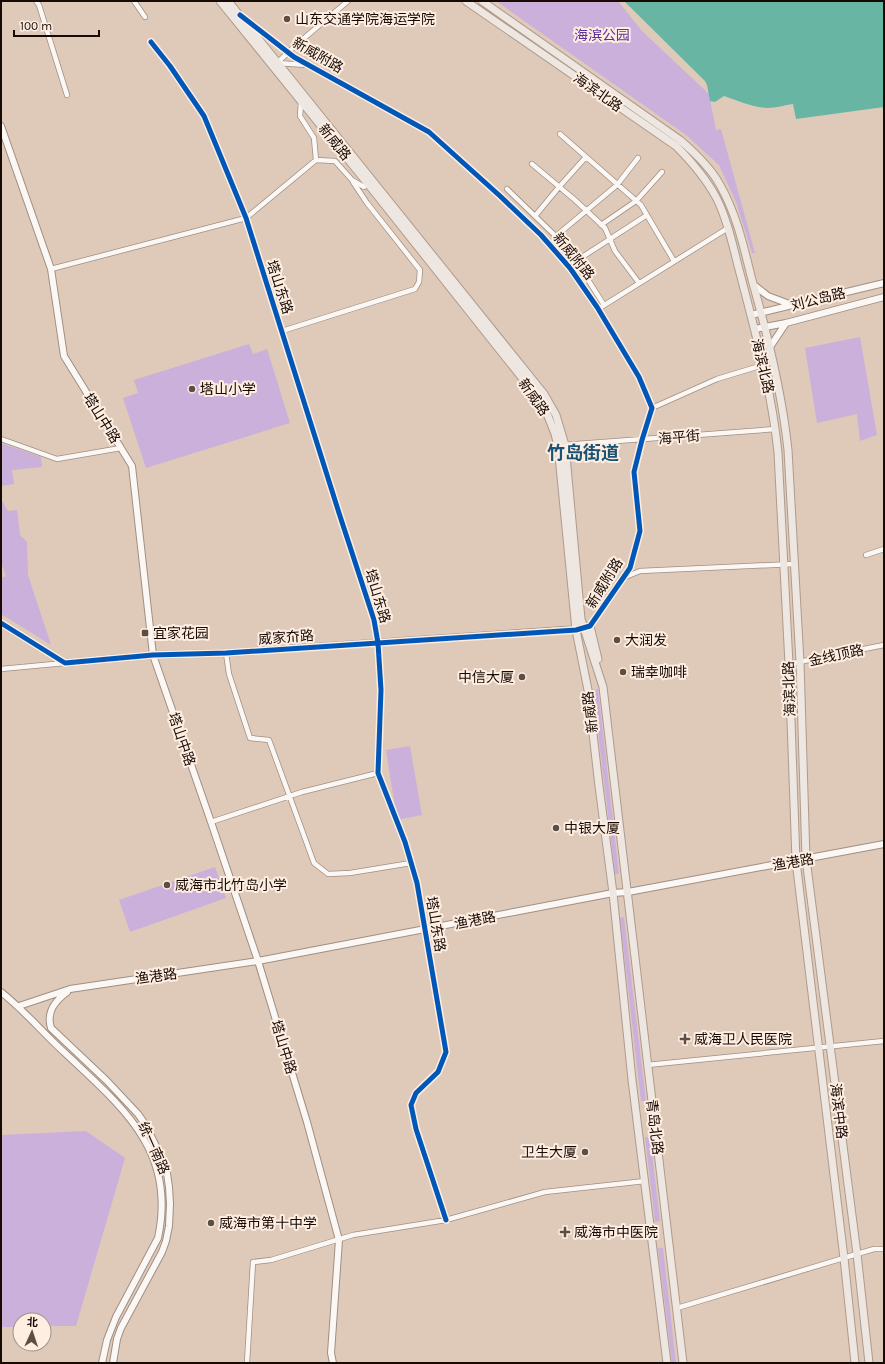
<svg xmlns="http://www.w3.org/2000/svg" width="885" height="1364" viewBox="0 0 885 1364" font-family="Karla,'Noto Sans SC',sans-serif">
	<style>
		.green { fill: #cab0da }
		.water { fill: #67b5a2 }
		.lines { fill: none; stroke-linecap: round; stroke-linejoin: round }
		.street-casing { stroke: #9f8f83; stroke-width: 6 }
		.secondary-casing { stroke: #9f8f83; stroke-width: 8 }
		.primary-casing { stroke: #ae9b8c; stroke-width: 9 }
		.street { stroke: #faf7f5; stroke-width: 4.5 }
		.secondary { stroke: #faf7f5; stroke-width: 6 }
		.primary { stroke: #eee6e0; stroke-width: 7 }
		.cycleway-casing { stroke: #feeee2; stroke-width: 8 }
		.cycleway { stroke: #0057b8; stroke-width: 5 }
		.poi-dot { fill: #5d4d43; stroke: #feeee2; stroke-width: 1.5 }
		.labels { text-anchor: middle; stroke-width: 4; stroke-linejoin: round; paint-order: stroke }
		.poi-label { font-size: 14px; fill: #170a03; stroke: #feeee2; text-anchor: start }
		.park-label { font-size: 14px; fill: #5f319e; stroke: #feeee2 }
		.street-label { font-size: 14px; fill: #170a03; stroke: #feeee2 }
		.district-label { font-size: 18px; font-weight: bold; fill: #195273; stroke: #feeee2 }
	</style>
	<rect width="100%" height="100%" fill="#dfcaba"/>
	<!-- green -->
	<path class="green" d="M496,1H618L642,31L709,94L716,130L721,129L755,253H752L736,202L719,165L686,135Z
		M860,337L877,435L860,441L857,414L817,423L805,348Z
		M249,344L253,354L267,349L290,423L146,468L123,398L138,393L134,380Z
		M1,443L41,457L42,467L12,470L14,484L1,486Z
		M1,499L8,511L17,510L20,535L27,542L28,575L51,645L1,614V578L6,576L1,562Z
		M598,689L619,874H615L593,690Z
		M410,746L422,815L397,820L386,750Z
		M215,867L226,898L130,932L119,900Z
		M624,917L646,1101H641L620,918Z
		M86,1131L125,1158L76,1326H44V1320H20V1327H1V1135Z
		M645,1137H650L660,1221L655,1222Z
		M658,1248H663L676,1363H672Z"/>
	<!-- water -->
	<path class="water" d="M624,1H884V107L796,119L793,104C785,105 776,108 767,108C752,107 738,101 724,96L715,102L710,101L707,85L705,81Z"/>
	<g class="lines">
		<!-- street casing -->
		<g class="street-casing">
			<path id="street" d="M36,1L39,5L67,95
				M134,1L145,17
				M246,20L294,57L429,132L500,196L541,235L570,268L597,307L639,377L652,408L642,440L634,472L640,531L630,568L590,626L589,627
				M151,42L170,66L204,116L246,218L339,513L374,620L378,643L381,690L378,773L405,842L417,883L446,1052L438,1072L416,1093L411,1105L416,1129L446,1220
				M277,63L307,65
				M276,64L296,45L348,1
				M301,102L300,116L314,138L316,160
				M560,134L641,205L674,261
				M532,164L575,200L605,228L615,251L639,283
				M507,189L568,248L604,305
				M535,216L559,187L586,157
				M601,225L636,201L662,172
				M556,236L617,185L638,158
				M576,261L647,215
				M51,269L246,218L316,160L335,161L352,180L364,187L368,184
				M598,309L728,228
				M282,331L415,289L419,282L420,270L367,203L353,182
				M652,408L717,379L763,365
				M1,439L57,459L121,448
				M563,445L776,429
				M866,555L884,549
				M623,578L640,571L794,564
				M226,653L229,674L250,738L269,740L314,863L328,874L350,873L411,863
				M789,664L884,645
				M1,669L65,663
				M211,822L302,792L378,773
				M647,1065L884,1041
				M677,1308L857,1254L874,1249H884
				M247,1363L253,1262L271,1260L353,1235L446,1220L545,1192L645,1181"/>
		</g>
		<!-- secondary casing -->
		<g class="secondary-casing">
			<path id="secondary" d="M1,126L51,269L64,356L132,466L153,655L211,822L258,961L307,1122L339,1240L331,1353L333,1363
				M754,285L768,296L792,305
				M751,315L884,283
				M755,329L786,323L884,297
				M770,347L786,323
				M1,623L65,663L153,655L226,653L580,629
				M1,992C24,1010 43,1033 65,1053C122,1107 177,1150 158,1238L116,1317L107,1340L102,1363
				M67,992C55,1001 46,1012 51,1028L107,1081L138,1114L145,1124L155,1144L166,1167L169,1187L170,1204L169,1226L166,1241L162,1252L121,1328L117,1339L113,1363
				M19,1006L70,989L258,961L613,893L628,892L884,844"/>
		</g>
		<!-- primary casing -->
		<g class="primary-casing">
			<path id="primary" d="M220,1L368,184L538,398L548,416L555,434L558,446L576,630L588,690L599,786L613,893L632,1080L667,1363
				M228,1L544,394L556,415L565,445L581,619L603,687L683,1363
				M466,1L676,146C693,163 706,178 717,199C729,223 734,252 741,277C756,335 772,393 778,453L789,664L796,861L844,1258L855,1363
				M482,1L680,140C695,153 711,168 720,185C737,215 744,248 752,280C768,336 782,392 788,450L800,662L806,859L857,1254L869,1363
				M590,626L598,659"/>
		</g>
		<!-- street -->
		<use href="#street" class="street"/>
		<!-- secondary -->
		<use href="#secondary" class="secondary"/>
		<!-- primary -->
		<use href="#primary" class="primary"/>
		<!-- cycleway casing -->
		<g class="cycleway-casing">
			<path id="cycleway" d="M151,42L170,66L204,116L246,218L339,513L374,620L378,643L381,690L378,773L405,842L417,883L446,1052L438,1072L416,1093L411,1105L416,1129L446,1220
				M1,623L65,663L153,655L226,653L576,630L590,626L630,568L640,531L634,472L642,440L652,408L639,377L597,307L570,268L541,235L500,196L429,132L294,57L240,15"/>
		</g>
		<!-- cycleway -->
		<use href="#cycleway" class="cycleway"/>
	</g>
	<!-- markers -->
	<g class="poi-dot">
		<circle cx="287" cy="19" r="4"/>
		<circle cx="192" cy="389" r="4"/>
		<rect x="141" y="629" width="8" height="8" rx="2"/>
		<circle cx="617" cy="640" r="4"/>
		<circle cx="623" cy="672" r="4"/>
		<circle cx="522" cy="677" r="4"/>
		<circle cx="556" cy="828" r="4"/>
		<circle cx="167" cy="885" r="4"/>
		<path d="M683 1033h4v4h4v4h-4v4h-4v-4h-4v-4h4z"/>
		<circle cx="585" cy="1152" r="4"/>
		<circle cx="211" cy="1223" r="4"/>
		<path d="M563 1226h4v4h4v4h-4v4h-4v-4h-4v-4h4z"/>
	</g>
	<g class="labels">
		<!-- poi labels -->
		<g class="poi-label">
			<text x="295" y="24">山东交通学院海运学院</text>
			<text x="200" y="394">塔山小学</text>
			<text x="153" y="638">宜家花园</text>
			<text x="625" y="645">大润发</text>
			<text x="631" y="677">瑞幸咖啡</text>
			<text x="514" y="682" text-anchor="end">中信大厦</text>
			<text x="564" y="833">中银大厦</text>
			<text x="175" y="890">威海市北竹岛小学</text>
			<text x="694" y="1044">威海卫人民医院</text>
			<text x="577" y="1157" text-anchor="end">卫生大厦</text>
			<text x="219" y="1228">威海市第十中学</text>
			<text x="574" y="1237">威海市中医院</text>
		</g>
		<!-- park labels -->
		<g class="park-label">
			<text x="602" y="40">海滨公园</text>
		</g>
		<!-- street labels -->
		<g class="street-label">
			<text transform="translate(318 55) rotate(30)" y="5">新威附路</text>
			<text transform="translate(598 92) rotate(35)" y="5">海滨北路</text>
			<text transform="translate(335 142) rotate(51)" y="5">新威路</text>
			<text transform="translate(574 256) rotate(51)" y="5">新威附路</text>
			<text transform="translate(280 287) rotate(72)" y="5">塔山东路</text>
			<text transform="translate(818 299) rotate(-14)" y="5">刘公岛路</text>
			<text transform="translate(763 366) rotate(77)" y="5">海滨北路</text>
			<text transform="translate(534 397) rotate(55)" y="5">新威路</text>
			<text transform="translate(102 418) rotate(58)" y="5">塔山中路</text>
			<text transform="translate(679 437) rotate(-5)" y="5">海平街</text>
			<text transform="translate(604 583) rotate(-58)" y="5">新威附路</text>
			<text transform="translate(378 596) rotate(73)" y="5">塔山东路</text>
			<text transform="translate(286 637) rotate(-4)" y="5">威家夼路</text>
			<text transform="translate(836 655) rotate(-12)" y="5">金线顶路</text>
			<text transform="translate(789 689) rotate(-92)" y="5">海滨北路</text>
			<text transform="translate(590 712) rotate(-97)" y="5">新威路</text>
			<text transform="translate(182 739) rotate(71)" y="5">塔山中路</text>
			<text transform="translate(793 862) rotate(-10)" y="5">渔港路</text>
			<text transform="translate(475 920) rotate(-11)" y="5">渔港路</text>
			<text transform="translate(436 924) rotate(80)" y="5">塔山东路</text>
			<text transform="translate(156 976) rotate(-8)" y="5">渔港路</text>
			<text transform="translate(284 1047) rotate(73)" y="5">塔山中路</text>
			<text transform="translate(839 1111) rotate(83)" y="5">海滨中路</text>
			<text transform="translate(655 1127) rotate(83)" y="5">青岛北路</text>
			<text transform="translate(154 1148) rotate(66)" y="5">统一南路</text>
		</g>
		<!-- district labels -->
		<g class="district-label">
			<text x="583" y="459">竹岛街道</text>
		</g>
	</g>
	<!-- border -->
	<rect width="885" height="1364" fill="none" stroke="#170a03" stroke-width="4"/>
	<!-- north arrow -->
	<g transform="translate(32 1332) rotate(3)"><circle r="19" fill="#feeee2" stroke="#a29389"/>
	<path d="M0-3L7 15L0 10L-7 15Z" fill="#5d4d43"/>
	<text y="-6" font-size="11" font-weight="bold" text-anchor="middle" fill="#170a03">北</text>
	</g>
	<!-- scale -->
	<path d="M14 30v6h85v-6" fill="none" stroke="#170a03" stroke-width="2"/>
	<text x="20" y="30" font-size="12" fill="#170a03" stroke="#feeee2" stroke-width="3" paint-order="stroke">100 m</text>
</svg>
